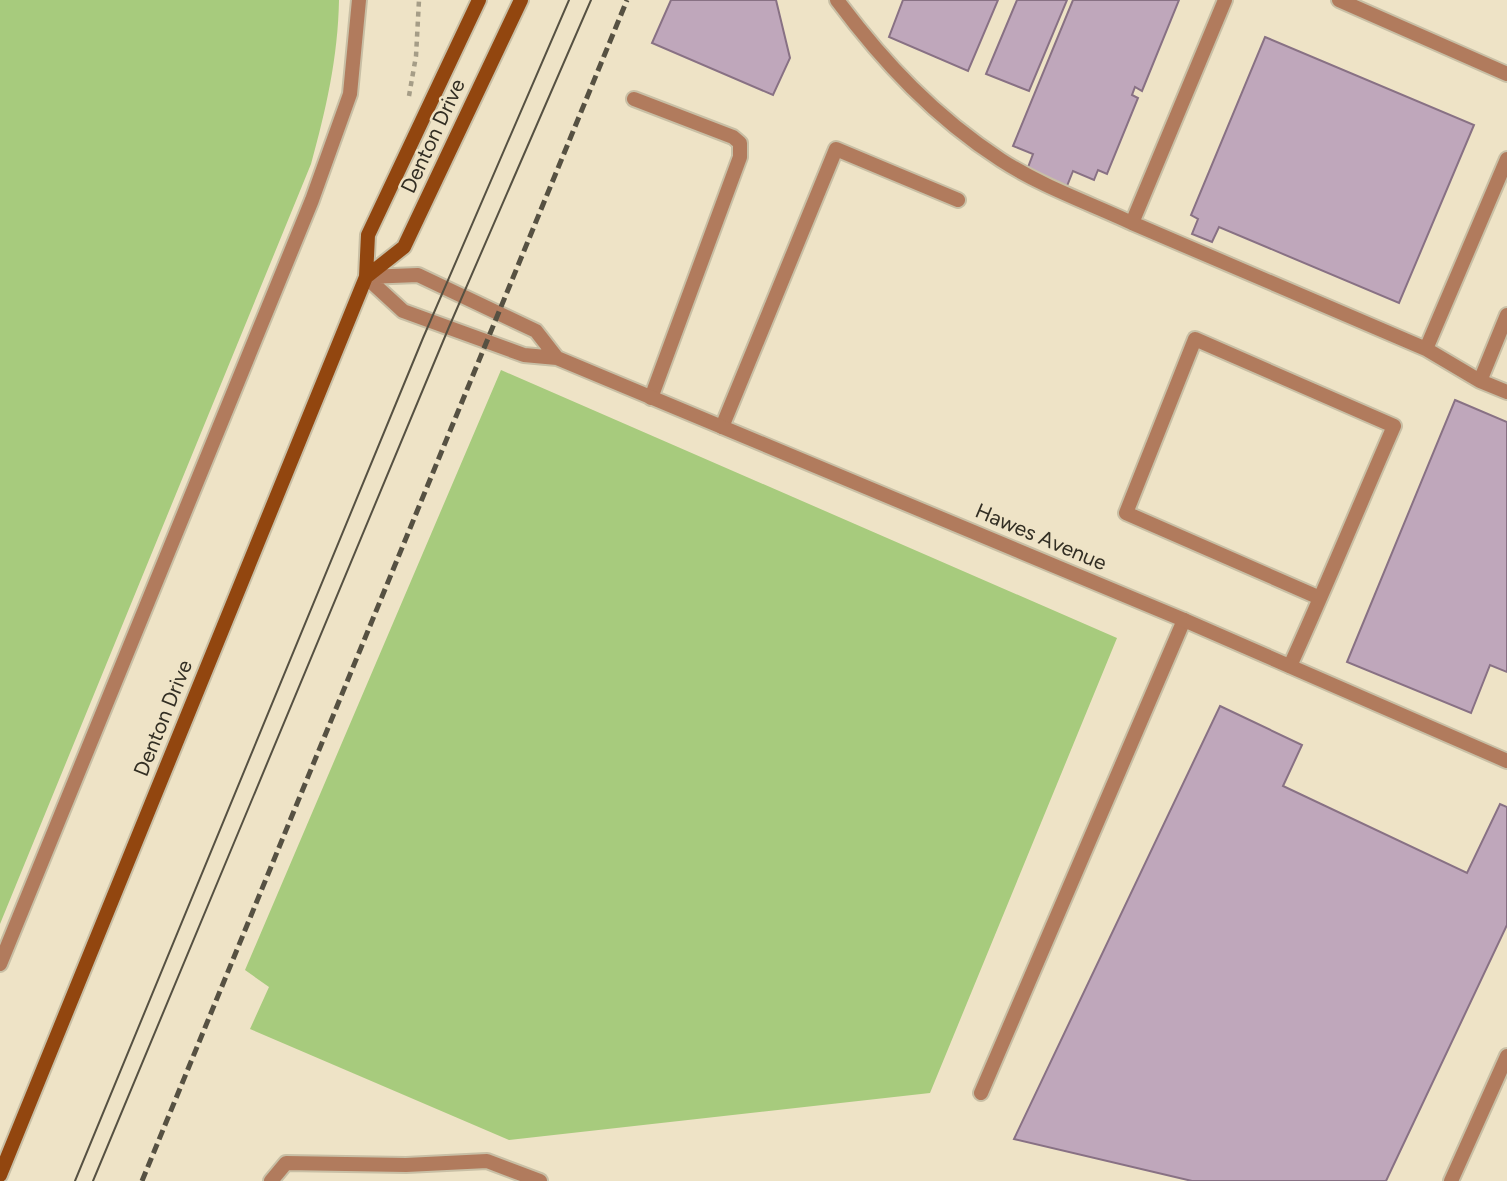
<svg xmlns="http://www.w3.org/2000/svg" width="1507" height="1181" viewBox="0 0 1507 1181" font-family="Figtree,sans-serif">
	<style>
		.green { fill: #a7cb7d }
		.building { fill: #bfa7bb; stroke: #887184; stroke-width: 2 }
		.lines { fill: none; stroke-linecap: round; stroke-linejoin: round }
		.service-casing { stroke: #c8bfa5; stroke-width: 18 }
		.minor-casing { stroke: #c8bfa5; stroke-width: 18 }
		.secondary-casing { stroke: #c8bfa5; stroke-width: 18 }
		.path { stroke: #a59d87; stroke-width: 4.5; stroke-dasharray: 5 5; stroke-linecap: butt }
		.service { stroke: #b17b5d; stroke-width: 14 }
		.minor { stroke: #b17b5d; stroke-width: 14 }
		.secondary { stroke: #92460f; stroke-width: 14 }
		.tram { stroke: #565142; stroke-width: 2 }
		.rail { stroke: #565142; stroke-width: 5; stroke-dasharray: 10 5; stroke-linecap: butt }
		.labels { text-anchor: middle; stroke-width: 5; stroke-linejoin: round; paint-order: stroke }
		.street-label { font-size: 21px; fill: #322e23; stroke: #eee3c6 }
	</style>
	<rect width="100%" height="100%" fill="#eee3c6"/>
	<!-- green -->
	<path class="green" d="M0,0H339C338,57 326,110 311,164L0,924Z
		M501,370L1117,638L930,1093L509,1140L250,1029L269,987L245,970Z"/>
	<!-- building -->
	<path class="building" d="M671,0H776L790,58L773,95L652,43Z
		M903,0H998L968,71L889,37Z
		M1017,0H1067L1029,91L986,74Z
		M1073,0H1179L1142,91L1135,87L1132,95L1138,98L1107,174L1098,170L1094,180L1073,171L1067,186L1027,170L1033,154L1013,146Z
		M1265,37L1474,125L1399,303L1219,227L1212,242L1192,234L1198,219L1191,215Z
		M1455,400L1507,422V672L1490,665L1471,713L1347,662Z
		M1220,706L1302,745L1283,786L1467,873L1500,804L1507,807V925L1386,1181H1192L1014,1139Z"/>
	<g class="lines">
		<!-- service casing -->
		<g class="service-casing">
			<path id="service" d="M837,0C884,63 935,117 1001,160C1041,186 1089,203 1132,223
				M1225,0L1132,223L1426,349L1507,159
				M1339,0L1507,74
				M634,99L733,137L740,143V157L651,398
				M1426,349L1480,381L1507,392
				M1480,381L1507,315
				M722,427L836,149L958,200
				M1290,666C1326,587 1359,506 1394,426L1195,339L1126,513L1320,598
				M0,964L312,200L350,94L359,0
				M981,1093L1184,620
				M271,1181L286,1163L406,1165L487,1161L540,1181
				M1451,1181L1507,1056"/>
		</g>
		<!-- minor casing -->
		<g class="minor-casing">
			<path id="minor" d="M366,277L403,311L524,355L557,358L1184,620L1507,761
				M366,277L418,275L536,331L557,358"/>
		</g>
		<!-- secondary casing -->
		<g class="secondary-casing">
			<path id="secondary" d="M366,277L404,247L521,0
				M0,1175L366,277L368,235L479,0"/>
		</g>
		<!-- path -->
		<path class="path" d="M409,96L416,56L419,0"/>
		<!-- service -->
		<use href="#service" class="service"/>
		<!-- minor -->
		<use href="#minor" class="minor"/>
		<!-- secondary -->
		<use href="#secondary" class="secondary"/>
		<!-- tram -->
		<path class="tram" d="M75,1181L423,338L569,0
			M93,1181L449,327L591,0"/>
		<!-- rail -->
		<path class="rail" d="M142,1181L627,0"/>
	</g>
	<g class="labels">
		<!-- street labels -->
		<g class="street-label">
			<text transform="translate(433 136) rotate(-65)" y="7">Denton Drive</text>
			<text transform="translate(1041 537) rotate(23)" y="7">Hawes Avenue</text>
			<text transform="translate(163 718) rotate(-68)" y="7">Denton Drive</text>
		</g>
	</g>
</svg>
